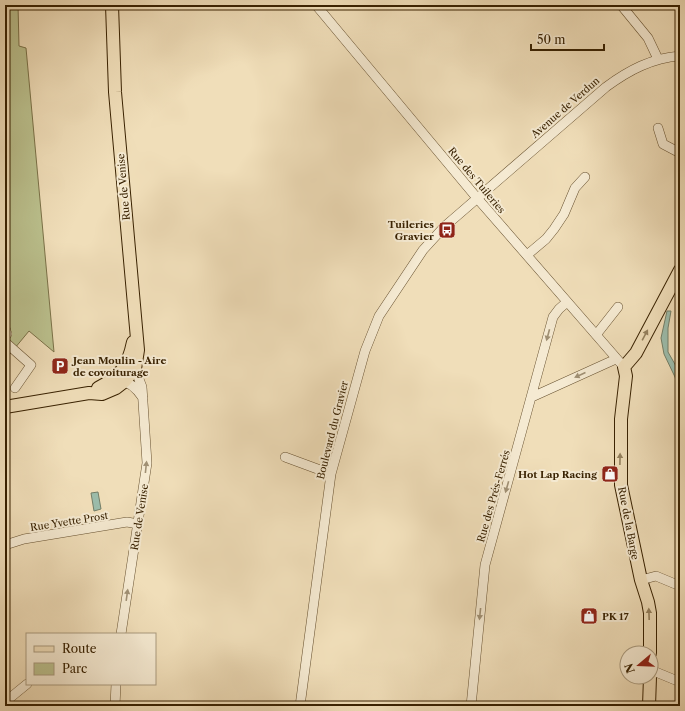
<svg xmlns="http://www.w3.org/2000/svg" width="685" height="711" viewBox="0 0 685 711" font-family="'Libre Caslon Text',serif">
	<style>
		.green { fill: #bbc18e; stroke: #7a7148 }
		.water { fill: #9bbcab; stroke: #737e67 }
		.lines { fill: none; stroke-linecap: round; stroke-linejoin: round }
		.minor-casing { stroke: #66502f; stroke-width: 10 }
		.major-casing { stroke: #382101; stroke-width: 14 }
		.minor { stroke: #f5ead2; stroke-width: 9 }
		.major { stroke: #f0deb9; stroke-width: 12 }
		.oneway { fill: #a09074 }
		.oneway2 { fill: #94805d }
		.labels { text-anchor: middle; stroke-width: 4; stroke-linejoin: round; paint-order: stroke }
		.street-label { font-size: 10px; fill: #382101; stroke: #f5ead2 }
		.poi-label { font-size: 10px; font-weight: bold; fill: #382101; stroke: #f5ead2; text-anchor: end }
	</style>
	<rect width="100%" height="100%" fill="#f0deb9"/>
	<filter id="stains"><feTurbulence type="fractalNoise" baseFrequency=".005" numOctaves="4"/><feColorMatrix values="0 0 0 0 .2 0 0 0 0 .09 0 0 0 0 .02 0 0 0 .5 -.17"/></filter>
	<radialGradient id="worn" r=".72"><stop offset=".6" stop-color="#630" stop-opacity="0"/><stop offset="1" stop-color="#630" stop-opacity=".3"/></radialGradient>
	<!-- green -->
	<path class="green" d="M5,5H18L19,46L26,48L54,352L29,331L5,360Z"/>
	<!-- water -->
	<path class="water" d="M667,311H671L668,328V352L680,373V438L678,388L675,377L664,354L661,338Z
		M98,492L101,509L94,511L91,493Z"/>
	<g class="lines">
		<!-- minor casing -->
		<g class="minor-casing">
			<path id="minor" d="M316,5L477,198L624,367
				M621,5L648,38L658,59
				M658,128L663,144L680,153
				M527,255L546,239L554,229L564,214L575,188L585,177
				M5,328L7,334L5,336
				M596,335L618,307
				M5,342L31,365L15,388
				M119,381C130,381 137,389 143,398
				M532,397L616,359
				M285,457L331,474
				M5,545L24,539L127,522L138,524
				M641,580L656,576L680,586
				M121,634L147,463L142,387L135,369
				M651,670L680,682
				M5,702L27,684
				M115,706L116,684
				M300,706L331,474L365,351L379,316L423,250L444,227L466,208L606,87C629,70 652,58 680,56
				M471,706L485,565L553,317L559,309L567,302"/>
		</g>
		<!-- major casing -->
		<g class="major-casing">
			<path id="major" d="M98,388C120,376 128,367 133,342
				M5,407L89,393L102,394L116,388L125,381L135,369L138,350L115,92L112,5
				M650,653V613L648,602L641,580L621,485V419L626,376L624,367L636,353L680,270
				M649,706L650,677"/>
		</g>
		<!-- minor -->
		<use href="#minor" class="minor"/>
		<!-- major -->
		<use href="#major" class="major"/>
	</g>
	<!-- one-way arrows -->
	<defs><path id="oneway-solid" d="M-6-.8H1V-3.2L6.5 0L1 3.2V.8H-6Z"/></defs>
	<g class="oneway">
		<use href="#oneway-solid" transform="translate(548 335) rotate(105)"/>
		<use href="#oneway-solid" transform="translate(580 375) rotate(156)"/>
		<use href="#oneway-solid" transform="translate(146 467) rotate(-84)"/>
		<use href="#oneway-solid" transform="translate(507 487) rotate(106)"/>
		<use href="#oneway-solid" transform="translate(127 595) rotate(-82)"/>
		<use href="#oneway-solid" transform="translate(480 614) rotate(96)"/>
	</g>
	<g class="oneway2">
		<use href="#oneway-solid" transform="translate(645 335) rotate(-62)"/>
		<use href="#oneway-solid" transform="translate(620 459) rotate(-89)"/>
		<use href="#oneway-solid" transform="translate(649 614) rotate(-92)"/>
	</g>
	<!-- icons -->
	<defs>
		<g id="bus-square" transform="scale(0.9)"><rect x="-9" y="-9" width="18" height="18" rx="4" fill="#8f2418" stroke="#f5ead2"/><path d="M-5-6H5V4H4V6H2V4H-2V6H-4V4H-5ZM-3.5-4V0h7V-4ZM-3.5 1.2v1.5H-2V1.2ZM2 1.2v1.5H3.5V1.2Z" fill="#fff"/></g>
		<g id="parking-square" transform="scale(0.9)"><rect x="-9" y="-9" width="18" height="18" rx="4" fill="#8f2418" stroke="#f5ead2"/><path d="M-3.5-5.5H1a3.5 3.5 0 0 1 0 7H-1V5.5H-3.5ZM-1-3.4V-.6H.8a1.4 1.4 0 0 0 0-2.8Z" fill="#fff"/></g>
		<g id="shop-square" transform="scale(0.9)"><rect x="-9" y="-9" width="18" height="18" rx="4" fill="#8f2418" stroke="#f5ead2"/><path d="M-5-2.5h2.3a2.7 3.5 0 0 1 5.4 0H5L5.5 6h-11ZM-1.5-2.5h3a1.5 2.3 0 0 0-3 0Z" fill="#fff"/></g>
	</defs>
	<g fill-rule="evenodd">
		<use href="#bus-square" x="447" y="230"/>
		<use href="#parking-square" x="60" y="366"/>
		<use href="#shop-square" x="610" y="474"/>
		<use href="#shop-square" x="589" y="616"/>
	</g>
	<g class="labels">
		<!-- street labels -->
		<g class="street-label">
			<text transform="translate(565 107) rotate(-41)" y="4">Avenue de Verdun</text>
			<text transform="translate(477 180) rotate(50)" y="4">Rue des Tuileries</text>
			<text transform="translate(123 187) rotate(-95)" y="4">Rue de Venise</text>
			<text transform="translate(332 430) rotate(-76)" y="4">Boulevard du Gravier</text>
			<text transform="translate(493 496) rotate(-74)" y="4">Rue des Prés-Ferrés</text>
			<text transform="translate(139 517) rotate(-81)" y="4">Rue de Venise</text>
			<text transform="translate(69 521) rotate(-9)" y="4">Rue Yvette Prost</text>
			<text transform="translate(629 523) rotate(79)" y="4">Rue de la Barge</text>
		</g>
		<!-- poi labels -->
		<g class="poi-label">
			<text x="434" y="228">Tuileries<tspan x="434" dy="12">Gravier</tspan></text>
			<text x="73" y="364" text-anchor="start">Jean Moulin - Aire<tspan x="73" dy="12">de covoiturage</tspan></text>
			<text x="597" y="478">Hot Lap Racing</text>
			<text x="602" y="620" text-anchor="start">PK 17</text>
		</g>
	</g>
	<!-- margin -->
	<rect width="685" height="711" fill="none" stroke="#f0deb9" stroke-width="20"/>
	<rect x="6" y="6" width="673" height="699" fill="none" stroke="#382101" stroke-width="2"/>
	<rect x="10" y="10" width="665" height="691" fill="none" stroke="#382101"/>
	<!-- legend -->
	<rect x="26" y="633" width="130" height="52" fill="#f5ead2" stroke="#a99a7e"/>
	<rect x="34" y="646" width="20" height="6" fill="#f0deb9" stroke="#a99a7e"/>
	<text x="62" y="653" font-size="12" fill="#382101">Route</text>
	<rect x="34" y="663" width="20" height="12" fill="#bbc18e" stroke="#a99a7e"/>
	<text x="62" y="673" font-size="12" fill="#382101">Parc</text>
	<!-- north arrow -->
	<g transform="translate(639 665) rotate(251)"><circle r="19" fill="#f5ead2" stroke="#a99a7e"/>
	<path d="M0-3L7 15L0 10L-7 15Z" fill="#8f2418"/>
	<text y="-6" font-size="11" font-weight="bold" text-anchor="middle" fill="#382101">N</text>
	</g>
	<!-- scale -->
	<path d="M531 44v6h73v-6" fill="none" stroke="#382101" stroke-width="2"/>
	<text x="537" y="44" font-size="12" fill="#382101" stroke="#f5ead2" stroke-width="3" paint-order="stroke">50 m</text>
	<rect width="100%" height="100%" filter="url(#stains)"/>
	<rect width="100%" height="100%" fill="url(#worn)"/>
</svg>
